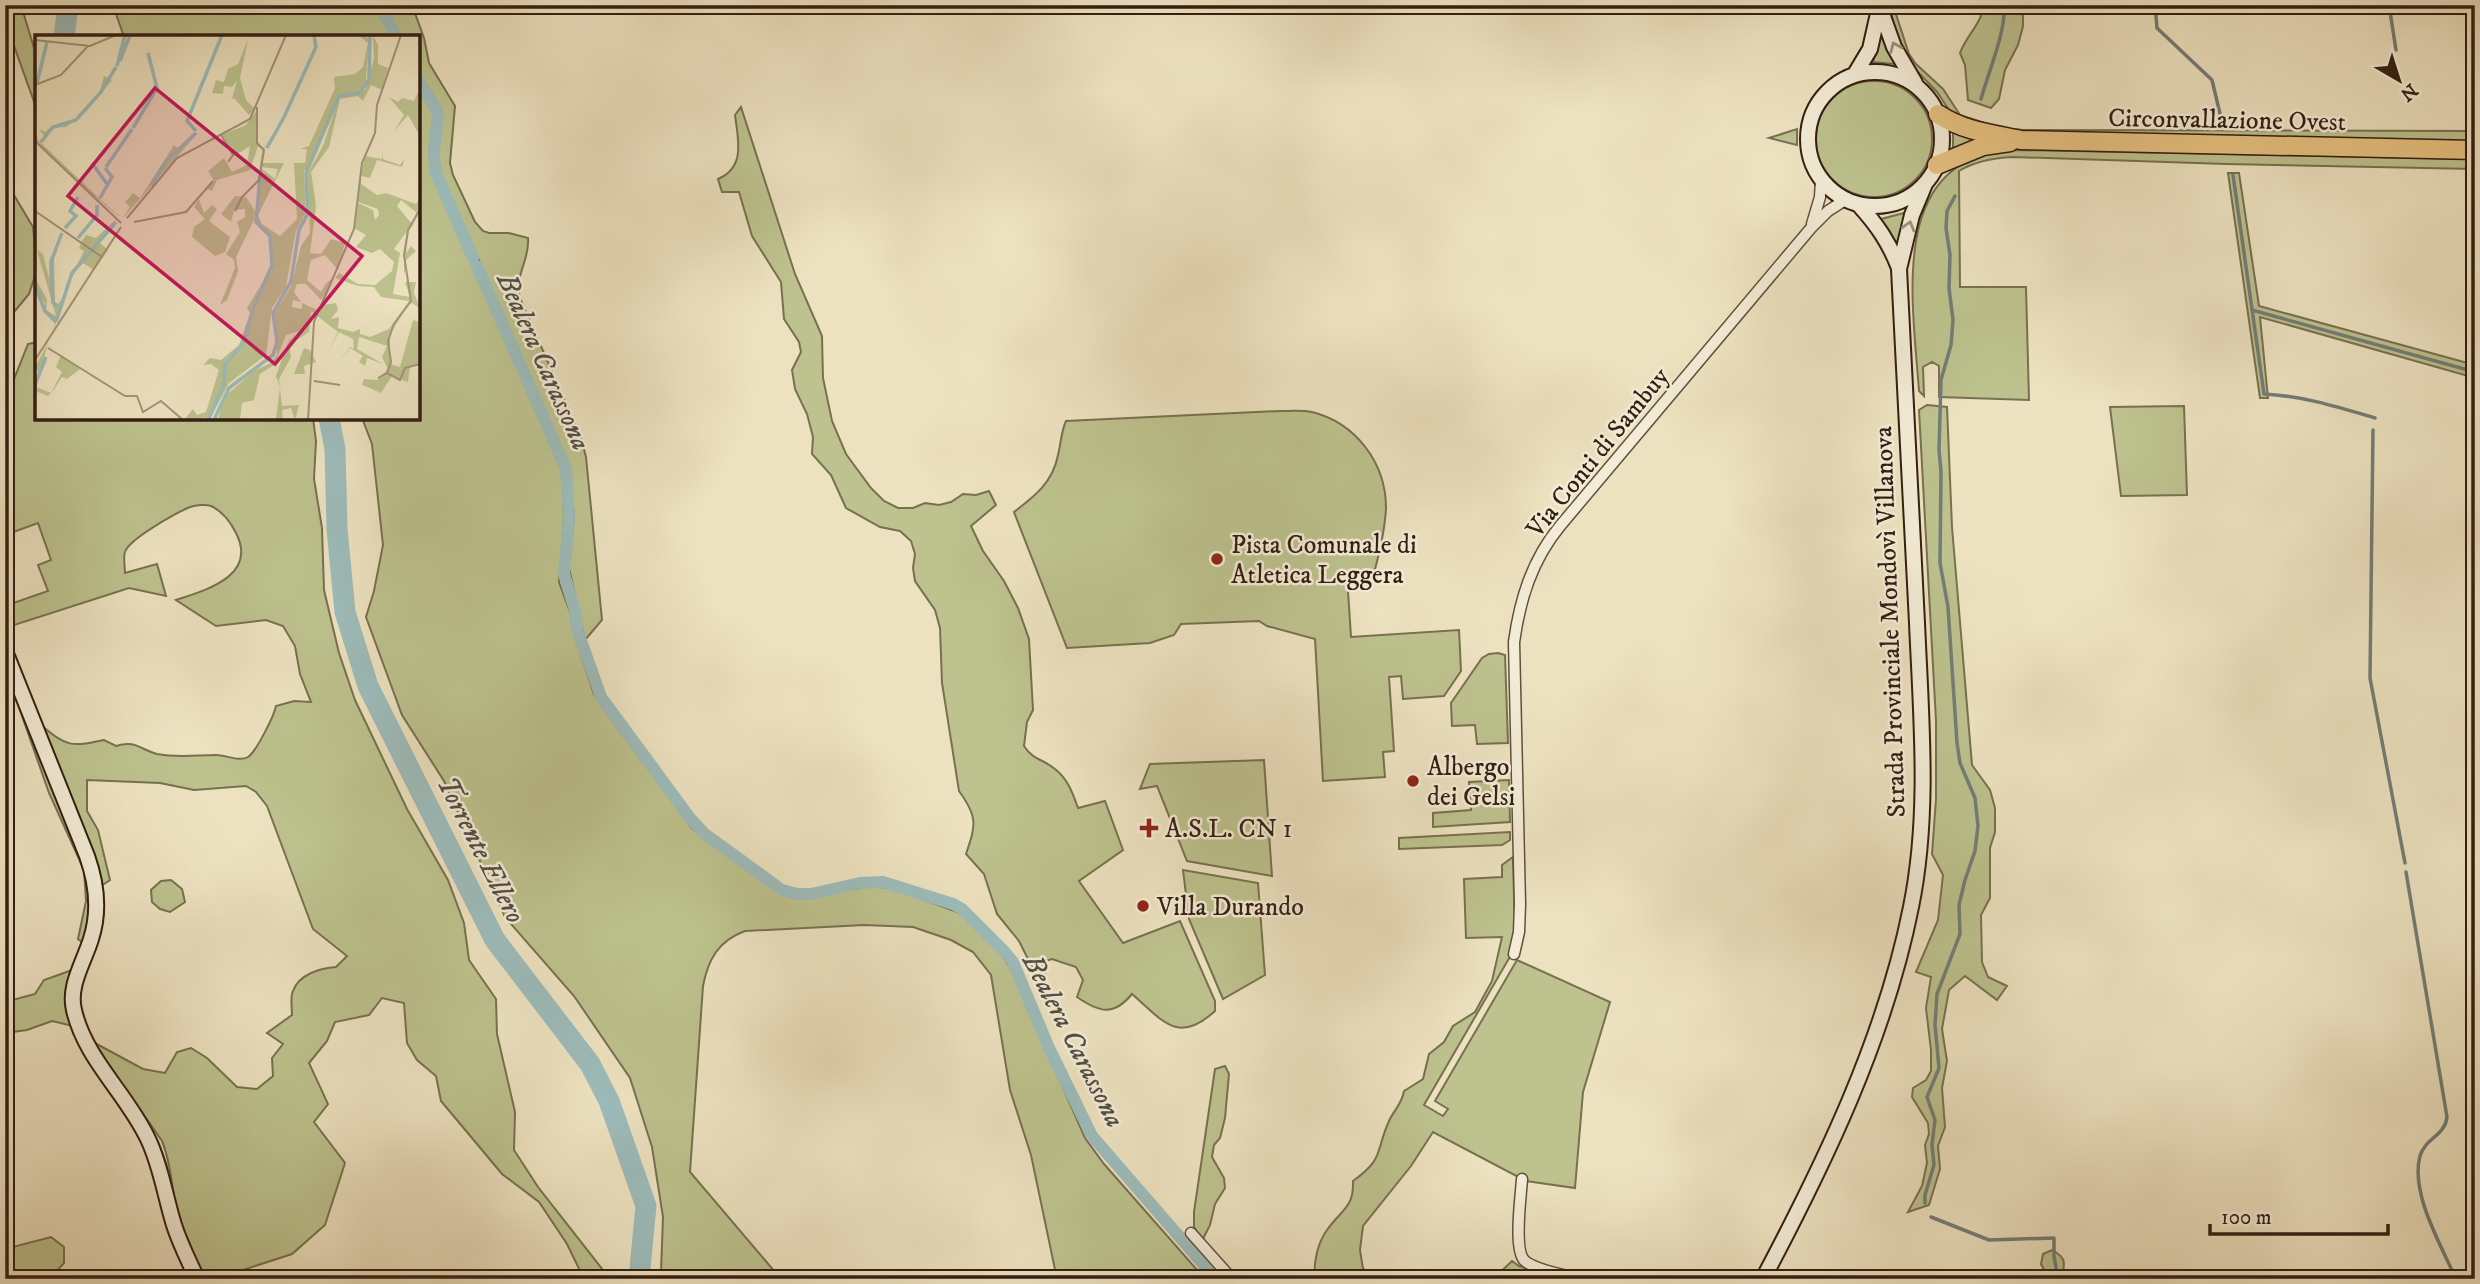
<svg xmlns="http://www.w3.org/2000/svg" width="2480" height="1284" viewBox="0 0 2480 1284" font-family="'IM FELL DW Pica',serif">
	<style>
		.green { fill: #bdc28e; stroke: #787050; stroke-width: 2 }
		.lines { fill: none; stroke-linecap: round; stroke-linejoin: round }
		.stream { stroke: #737d77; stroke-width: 3.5 }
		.canal { stroke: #9dbcbb; stroke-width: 12 }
		.river { stroke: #9dbcbb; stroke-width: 21 }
		.street-casing { stroke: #624f3e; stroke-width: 13 }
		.secondary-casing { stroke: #331e12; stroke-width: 18 }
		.highway-casing { stroke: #331e12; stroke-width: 21 }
		.street { stroke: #f3ecd6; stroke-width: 10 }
		.secondary { stroke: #f3ecd6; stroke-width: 14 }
		.highway { stroke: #e6c180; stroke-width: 18 }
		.oneway { stroke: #9d8f7e }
		.poi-dot { fill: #8f2418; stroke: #f3ecd6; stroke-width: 2.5 }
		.labels { text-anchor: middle; stroke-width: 5; stroke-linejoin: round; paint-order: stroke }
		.street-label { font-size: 26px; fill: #331e12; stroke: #f3ecd6 }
		.poi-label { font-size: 26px; fill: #331e12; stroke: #f3ecd6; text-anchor: start }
		.water-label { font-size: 28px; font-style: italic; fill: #534d45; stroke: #f3ecd6 }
		.inset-river { fill: none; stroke: #9dbcbb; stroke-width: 3.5 }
		.inset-road { fill: none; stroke: #a3947a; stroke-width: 2 }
		.view { fill: #c2185b; fill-opacity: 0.15; stroke: #c2185b; stroke-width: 3.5 }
		.inset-edge { fill: none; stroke: #331e12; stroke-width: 3.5 }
	</style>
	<rect width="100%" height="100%" fill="#ede2c0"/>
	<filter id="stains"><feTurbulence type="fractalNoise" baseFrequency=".00286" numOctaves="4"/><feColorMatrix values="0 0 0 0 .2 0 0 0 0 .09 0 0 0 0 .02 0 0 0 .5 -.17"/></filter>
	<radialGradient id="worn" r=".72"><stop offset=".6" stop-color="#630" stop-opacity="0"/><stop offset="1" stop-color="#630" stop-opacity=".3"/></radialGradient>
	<!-- green -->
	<path class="green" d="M5,5H21L37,58V110L13,43Z
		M113,5H376L393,37H124Z
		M383,5H412L424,38L429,63L455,106L450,163L453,175L475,222L483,231L489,233H509L528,238C530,261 514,274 520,298L581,438L586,457L602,620L585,640L569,568L574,517L568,462L440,172L438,152L440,111L418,75V37H399Z
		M1889,5H1893L1909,54L1916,64L1943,89L1960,115L2000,128L2023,130L2475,131V142L2020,134L1953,116L1937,92L1914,68L1899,44Z
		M1978,5H2023V26L2018,45L2005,70L1999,99L1991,108L1968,100L1965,65L1960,53C1965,39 1975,30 1981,16Z
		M1881,28L1895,64L1873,62Z
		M1816 139a58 58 0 1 1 116 0a58 58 0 1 1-116 0Z
		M418,85L435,115L431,158L433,174L562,470L564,519L559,582L570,612L573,631L594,694L603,708L692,828L712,845L776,890L791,897L805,898L865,887H881L900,891L960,913L1000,953L1010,967L1085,1138L1104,1164L1205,1279H1057L1031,1155L1010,1090L991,975L973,952L951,940L913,927L864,925L745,931C718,941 708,960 703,986L690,1172L781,1279H666L661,1272L663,1217L652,1147L630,1078L574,996L505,917L444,781L402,715L366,617L374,591L383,545L372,444L362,418H418Z
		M741,107L795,274L822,336L823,378L832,421L846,454L871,488L884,501L898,508H913L925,503L939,505L951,502L963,494L976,495L989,491L996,505L971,526L983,551L1004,581L1018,608L1029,639L1033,710L1027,722L1024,746C1033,760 1043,759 1055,769C1068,779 1073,794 1078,808L1105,801L1123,850L1079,881L1123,943L1180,921L1215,1001V1011C1178,1045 1163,1021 1132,994C1114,1016 1100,1013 1077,997L1083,980L1076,967L1052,959L1042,962L1046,978L1042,987L1019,941L997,914L984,874L966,854C976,825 978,817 959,791L942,683L940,628L935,610L915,581L913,568L915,554L911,541L900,531L880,527L846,508L831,475L812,454L813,437L807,414L795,389L792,370L801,352L799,342L784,319L781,282L752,236L739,192H722L718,179C746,167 738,140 735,115Z
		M1797,129V145L1769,138Z
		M1953,131L1982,141L1953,152Z
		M2014,150L2475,159V169L2226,164L2013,157C1994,158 1975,161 1959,171L1960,287H2026L2029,400L1939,397V366L1932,362L1923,367L1924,396L1919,391C1913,303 1886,156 2014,150Z
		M2228,173H2239L2259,306L2475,365V378L2260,317L2268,398H2260Z
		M5,180L33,227L37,270L29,294L5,323V276L10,254L5,210Z
		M1908,212L1898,251L1881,219Z
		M37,342V418H313L316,441L314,479L322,528L324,590L339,653L355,700L407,809L448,880L464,923L469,960L496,999L497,1034L515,1112L514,1150L538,1187L610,1279H584L567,1244L539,1202L502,1174L441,1101L436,1076L417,1060L407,1043L404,1003L382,998L369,1015L335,1022L327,1041L309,1063L328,1104L314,1122L345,1163L325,1225L292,1254L215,1279H203C192,1255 182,1232 176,1206C171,1184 171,1162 162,1141L93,1042L143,1069L165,1073L177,1052L191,1048L207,1058L237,1087L257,1089L273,1076L272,1058L283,1044L267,1033L292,1015C292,1008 290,997 293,991C299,974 321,968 336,967L347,956L313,929L267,806L256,792L246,786L194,790L160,783L87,780V811L98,830L110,880L101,886L41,725C67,747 71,747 104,740L116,746C136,740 139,749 157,754C177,758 197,755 216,755C226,755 239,762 248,757C256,752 274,716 276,706L294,701L311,702L300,674L295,646L283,626L266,620L216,626L176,600C206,590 258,576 236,533C231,523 222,511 211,506C206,504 196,505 190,507C176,513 129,539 125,552C123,557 125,567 125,573L157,564L166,596L129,588L5,628V606L48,591L38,565L51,560L38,523L5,535V376L12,384L28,344Z
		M1927,405L1947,407L1952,527L1972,765L1990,790L1995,808V832L1990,848V898L1981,915L1982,962L1988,977L2007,986L1997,1000L1965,976L1949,990L1942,1029L1947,1061L1942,1088L1945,1127L1938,1146L1940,1169L1929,1205L1908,1212L1922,1186L1927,1163L1925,1145L1929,1134L1928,1123L1912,1097L1913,1088L1926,1080L1931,1071V1050L1926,1008L1931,977L1916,972L1938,920L1943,875L1932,854L1936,799V721L1919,410Z
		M2184,406L2187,495L2121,496L2110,407Z
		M1280,411C1290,411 1302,410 1312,412C1356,423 1386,463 1386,508C1385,531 1379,555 1373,577L1347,576L1351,637L1459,630L1461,671L1444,696L1403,699L1401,676L1389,677L1394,751L1383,752L1385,777L1323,781L1315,639L1267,626L1259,621L1181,624L1174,635L1150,643L1067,648L1014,512C1035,496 1053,482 1058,455C1061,443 1061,432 1066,421Z
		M1498,653L1505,655L1508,743L1477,744L1475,725L1452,726L1451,703L1482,658L1489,654Z
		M5,665L86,869L92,906L85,944L78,939L86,901L84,870L49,793L14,693L5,700Z
		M1264,760L1272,876L1187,861L1157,786L1140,789L1150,764Z
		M1509,780L1510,822L1433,827V813L1471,810L1469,782Z
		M1510,832V840L1502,845L1399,849V838Z
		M1513,857L1515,936L1511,955L1424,1105L1443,1116L1448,1109L1435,1101L1517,960L1610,1002L1583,1092L1575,1188L1526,1181L1433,1132L1411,1166L1363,1226L1360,1250L1363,1269L1382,1279H1315C1313,1263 1318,1242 1327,1230C1341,1210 1354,1208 1353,1181C1385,1158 1375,1152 1389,1121C1394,1110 1402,1104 1404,1091L1423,1079L1429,1054L1444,1042L1453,1026L1475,1012L1492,981L1502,937L1466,938L1464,879L1502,877V865Z
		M1183,870L1258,883L1265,975L1223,999L1189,919Z
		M171,880L182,889L185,902L170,912L160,909L152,902L151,890L161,881Z
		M75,969L73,1026L52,1021L27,1030L5,1033V1002L35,994L44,980Z
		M1225,1066L1229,1074L1225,1118L1220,1138L1214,1145L1212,1157L1224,1178L1225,1188L1215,1204L1210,1225L1202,1241L1194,1227V1212L1215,1069Z
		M51,1237L64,1247V1263L54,1274L23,1271L5,1273V1249Z
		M2052,1250C2068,1259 2064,1263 2062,1279H2049L2041,1264L2043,1254Z
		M1512,1261L1519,1266L1564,1279H1493Z"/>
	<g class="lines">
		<!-- stream -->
		<path class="stream" d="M2155,5L2157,28L2212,80L2221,118
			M2389,5L2396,50
			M1981,99C1989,70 2006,32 2004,5
			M2233,175L2264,394C2303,396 2338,407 2375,418
			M2252,310L2475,372
			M2373,430L2370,678L2405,863
			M2406,872L2447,1117C2445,1136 2425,1138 2420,1156C2410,1193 2441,1245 2456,1279
			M1925,1203V1195L1934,1165L1932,1145L1935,1120L1927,1097L1939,1068L1935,1025L1937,994L1960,934L1959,905L1965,880L1975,851L1978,826L1975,798L1960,763L1957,743L1948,607L1940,563L1941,472L1939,450L1941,380L1951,345L1953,320L1949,288L1950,255L1946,228L1947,211L1955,196
			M1931,1217L1989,1240L2054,1238V1256L2058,1279"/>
		<!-- canal -->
		<path class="canal" d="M380,5L396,37
			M418,80L438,112L434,152L435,171L473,258
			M477,266L566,469L569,518L564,574L574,607L578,632L601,697L690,818L705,834L782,890L797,894H811L860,883L883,882L953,904L962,909L1004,951L1013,962L1049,1048L1092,1136L1216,1279"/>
		<!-- river -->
		<path class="river" d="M64,37L68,5
			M329,418L335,449L337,529L345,612L368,686L495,940L590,1064L609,1101L646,1206L639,1279"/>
		<!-- street casing -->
		<g class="street-casing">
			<path id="street" d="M1812,224L1820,197L1821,180
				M1514,954L1519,932L1520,904L1514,642C1520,599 1532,560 1560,526L1811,228L1828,211L1845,200
				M1522,1179C1521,1196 1513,1251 1525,1261C1535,1270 1565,1275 1579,1279
				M1191,1233L1232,1279"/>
		</g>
		<!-- secondary casing -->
		<g class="secondary-casing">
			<path id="secondary" d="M1879,5L1894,47L1915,83
				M1808 139a67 67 0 1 1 134 0a67 67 0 1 1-134 0Z
				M1855,74L1870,49L1879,9
				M1859,205C1877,225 1889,242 1899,268
				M5,651L87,856C97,884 100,911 91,939C84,962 68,986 74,1010C85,1059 127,1094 148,1139C161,1166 165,1196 174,1225C180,1244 189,1261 197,1279
				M1763,1279C1825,1162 1885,1038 1911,907C1930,814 1921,717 1917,623C1912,505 1906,387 1899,269L1912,215L1925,184"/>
		</g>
		<!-- highway casing -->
		<g class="highway-casing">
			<path id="highway" d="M1938,114C1963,131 1992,134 2021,140L2475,150
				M1937,165L1983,146L2010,142"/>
		</g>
		<!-- street -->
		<use href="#street" class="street"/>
		<!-- secondary -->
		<use href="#secondary" class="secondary"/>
		<!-- highway -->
		<use href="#highway" class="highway"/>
	</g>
	<!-- one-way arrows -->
	<defs><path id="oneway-chevron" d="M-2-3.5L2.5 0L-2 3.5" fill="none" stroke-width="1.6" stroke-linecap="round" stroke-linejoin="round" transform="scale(1.75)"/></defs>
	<g class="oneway">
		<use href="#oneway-chevron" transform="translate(1895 47) rotate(-113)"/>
		<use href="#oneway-chevron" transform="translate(1909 226) rotate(-74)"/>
	</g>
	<!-- markers -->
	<g class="poi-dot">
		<circle cx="1217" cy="559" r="7"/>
		<circle cx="1413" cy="781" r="7"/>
		<path d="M1145.5 817.5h7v7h7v7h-7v7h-7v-7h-7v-7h7z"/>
		<circle cx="1143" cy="906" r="7"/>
	</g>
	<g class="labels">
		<!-- street labels -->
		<g class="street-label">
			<text transform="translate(2227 119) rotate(1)" y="9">Circonvallazione Ovest</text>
			<text transform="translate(1597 452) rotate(-51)" y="9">Via Conti di Sambuy</text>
			<text transform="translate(1889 622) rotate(-92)" y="9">Strada Provinciale Mondovì Villanova</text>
		</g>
		<!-- poi labels -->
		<g class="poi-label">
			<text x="1231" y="553">Pista Comunale di<tspan x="1231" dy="30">Atletica Leggera</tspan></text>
			<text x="1427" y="775">Albergo<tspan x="1427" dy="30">dei Gelsi</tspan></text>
			<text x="1165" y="837">A.S.L. CN 1</text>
			<text x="1157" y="915">Villa Durando</text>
		</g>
		<!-- water labels -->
		<g class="water-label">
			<text transform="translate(545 361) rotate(66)" y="10">Bealera Carassona</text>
			<text transform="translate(482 849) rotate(63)" y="10">Torrente Ellero</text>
			<text transform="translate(1075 1040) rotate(63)" y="10">Bealera Carassona</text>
		</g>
	</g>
	<!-- overview -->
	<g transform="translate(35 35)">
		<rect width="385" height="385" fill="#ede2c0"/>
		<path d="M323,0L334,3L331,45L324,57L302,61L283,115L269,137L271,177L261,196L251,252L237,273L231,320L194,348L176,382L149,385L158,374L162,380L171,377L184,335L176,329L168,330L175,323L186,325L204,310L215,278L212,273L238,230L236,202L225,193L221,180L226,133L240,144L243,134L226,132L227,128H249L223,180L227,189L245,201L262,184L259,128H270L272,114H265L274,111L300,53L299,42L320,39L328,32L333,8ZM338,0L343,10V29L353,33L347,55L336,50L328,66L323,61L305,64L294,112L276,137L281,171L275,218L286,219L296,204L310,208L303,235L290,220L276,225L272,245L286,257L291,248L297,244L287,270L301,268L303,275L296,284L304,282L303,293L318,297L325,294V299L335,302L354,294L374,266L346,262L339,252L323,251L300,243L304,238L323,249L340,250L357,236L359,227L345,214L337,218L321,212L331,200L319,193L323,168L338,175L340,185L344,180L343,174L323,167L326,140L330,121L347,124L348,118V124L365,130L370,123L367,132L342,125L335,143L326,141V149L342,160L351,158L381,169L385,164L382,178L366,165L362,171L378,190L385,175V181L382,182L379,189L374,195L371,218L376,211L381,216L371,225V231L369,240V220L373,195L359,214L365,218L358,259L375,262L370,247H381L379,258L385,273L375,267L355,299V329L365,332L378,285L385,287V329L375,331L373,347L357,341L346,358L335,353L327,350L329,344L342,345L353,334L347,322L352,311L324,302L322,314L348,329L332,323L330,331L324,327L328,321L315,313L303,327L315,312L319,314L318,304L304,297L291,321L303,297L276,276L274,297L254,310L256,322L244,344L247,371L264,370L260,385L256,373L247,375L248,385H241L245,352L241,341L253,307L265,296L251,300L239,330L225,339L219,365L207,368L205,385H183L189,362L219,336L238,327L242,320L240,278L256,251L266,211L275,198L273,138L288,111L304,63L330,55L339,24ZM262,249H271L286,265L289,259L284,276L267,268V274L257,272L258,265L266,267L259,257ZM213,5L205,43L211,65L220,74L214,80L200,64L185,61L197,63L202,46L197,52L189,51L188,59L177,58L181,45L189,47L193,34L203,29ZM69,41L77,45L60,66L42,84L31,92L18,93L6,108L64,163L72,150L56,128L72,149L78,142L65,164L82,179L88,182L95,172L90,167L98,158L105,163L139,110L144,114L157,99L163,98L89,182L82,180L32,138L0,104V100L5,107L10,102L4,94L10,97L18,90L29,91L40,84L65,57ZM385,53V101L373,80L359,96L369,80L354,62L363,67L367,63L379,66ZM222,75V108L229,113L249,82L229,114L223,139L228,114L223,111L215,135L182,145L177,156L172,154L179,146L173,136L189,123L197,137L212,130L215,111L199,121L187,100L211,90ZM200,161L211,162L220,176L219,185L201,222L203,236L192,265L185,270L200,233L199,225L191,219L205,197L202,187L210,182V174L199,175L196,187L186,179ZM164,164L169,178L177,170L182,174L174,186L195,202L190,217L180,221L157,202L159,192L170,184L159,172ZM80,185V191L64,207L73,215L59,235L46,227L28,257L49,216L44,213L47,206L51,200L61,203ZM2,215L8,219L14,243L15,223L19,218L20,267L23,269L28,262L19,295L20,285L8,277L10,268L0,253V243L12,264L11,275L21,281ZM13,308L1,352L16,358L27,337L21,332L26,320L45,334L32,344L27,342L18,356L13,361L0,356L4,337L0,332ZM269,313L275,315L281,327L269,331L270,339H259Z" fill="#bdc28e" fill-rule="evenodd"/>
		<path class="inset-river" d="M85,26L95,0M82,31L90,0M2,48L12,7M249,82L281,12L279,0M98,93L122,53L113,18M161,96L152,86L187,0M6,107L18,92L41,85L66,57L81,32M232,113L249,82M57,128L72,149M71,132L97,94M116,151L131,126L161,98M65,163L77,142L70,133M30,193L41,181L35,176L43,162M43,203L62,180V170M0,250L10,276L21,287M23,271L18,268L16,227L27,198M218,274L237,230L235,201L221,187L225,141M21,287L37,238L81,187M0,350L11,322M173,385L189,349L190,329L209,308L218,275M179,385L194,353L238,320L242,307L238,278L256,246L264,195L273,178L271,138L304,61L325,58L334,44L335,0"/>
		<path class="inset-road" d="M0,5L55,11L81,0M0,50L26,40L53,11M186,100L198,120L193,127M0,106L86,188M0,176L67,222M200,176L207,162L224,145L229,115L222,108V72M92,183L142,123L215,84L251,0M99,187L151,177L178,146M13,313L90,361H102L108,377L126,366L148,385M0,325L86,192M352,338L365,345L370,333L385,329M343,343L352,338L356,327L353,306L359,289L376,266L369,220L373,195L385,174M279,346L305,350M273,385L279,287L319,194L327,128L340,98L342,70L366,0"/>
		<path class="view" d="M120,53L327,221L240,329L33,161Z"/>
		<rect width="385" height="385" class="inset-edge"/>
	</g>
	<!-- margin -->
	<rect width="2480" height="1284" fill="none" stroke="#ede2c0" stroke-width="28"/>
	<rect x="7" y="7" width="2466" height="1270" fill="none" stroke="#331e12" stroke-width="3.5"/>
	<rect x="14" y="14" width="2452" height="1256" fill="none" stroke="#331e12" stroke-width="2"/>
	<!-- north arrow -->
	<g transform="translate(2399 80) rotate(141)" stroke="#f3ecd6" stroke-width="5" paint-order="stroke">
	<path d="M0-5L12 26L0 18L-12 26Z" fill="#331e12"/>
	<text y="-10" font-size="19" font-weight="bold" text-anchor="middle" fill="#331e12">N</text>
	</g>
	<!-- scale -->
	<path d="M2210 1224v10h178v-10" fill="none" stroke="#331e12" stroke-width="3.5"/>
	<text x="2221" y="1224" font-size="21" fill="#331e12" stroke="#f3ecd6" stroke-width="5" paint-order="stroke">100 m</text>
	<rect width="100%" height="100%" filter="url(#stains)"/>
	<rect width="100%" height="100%" fill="url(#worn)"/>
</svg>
